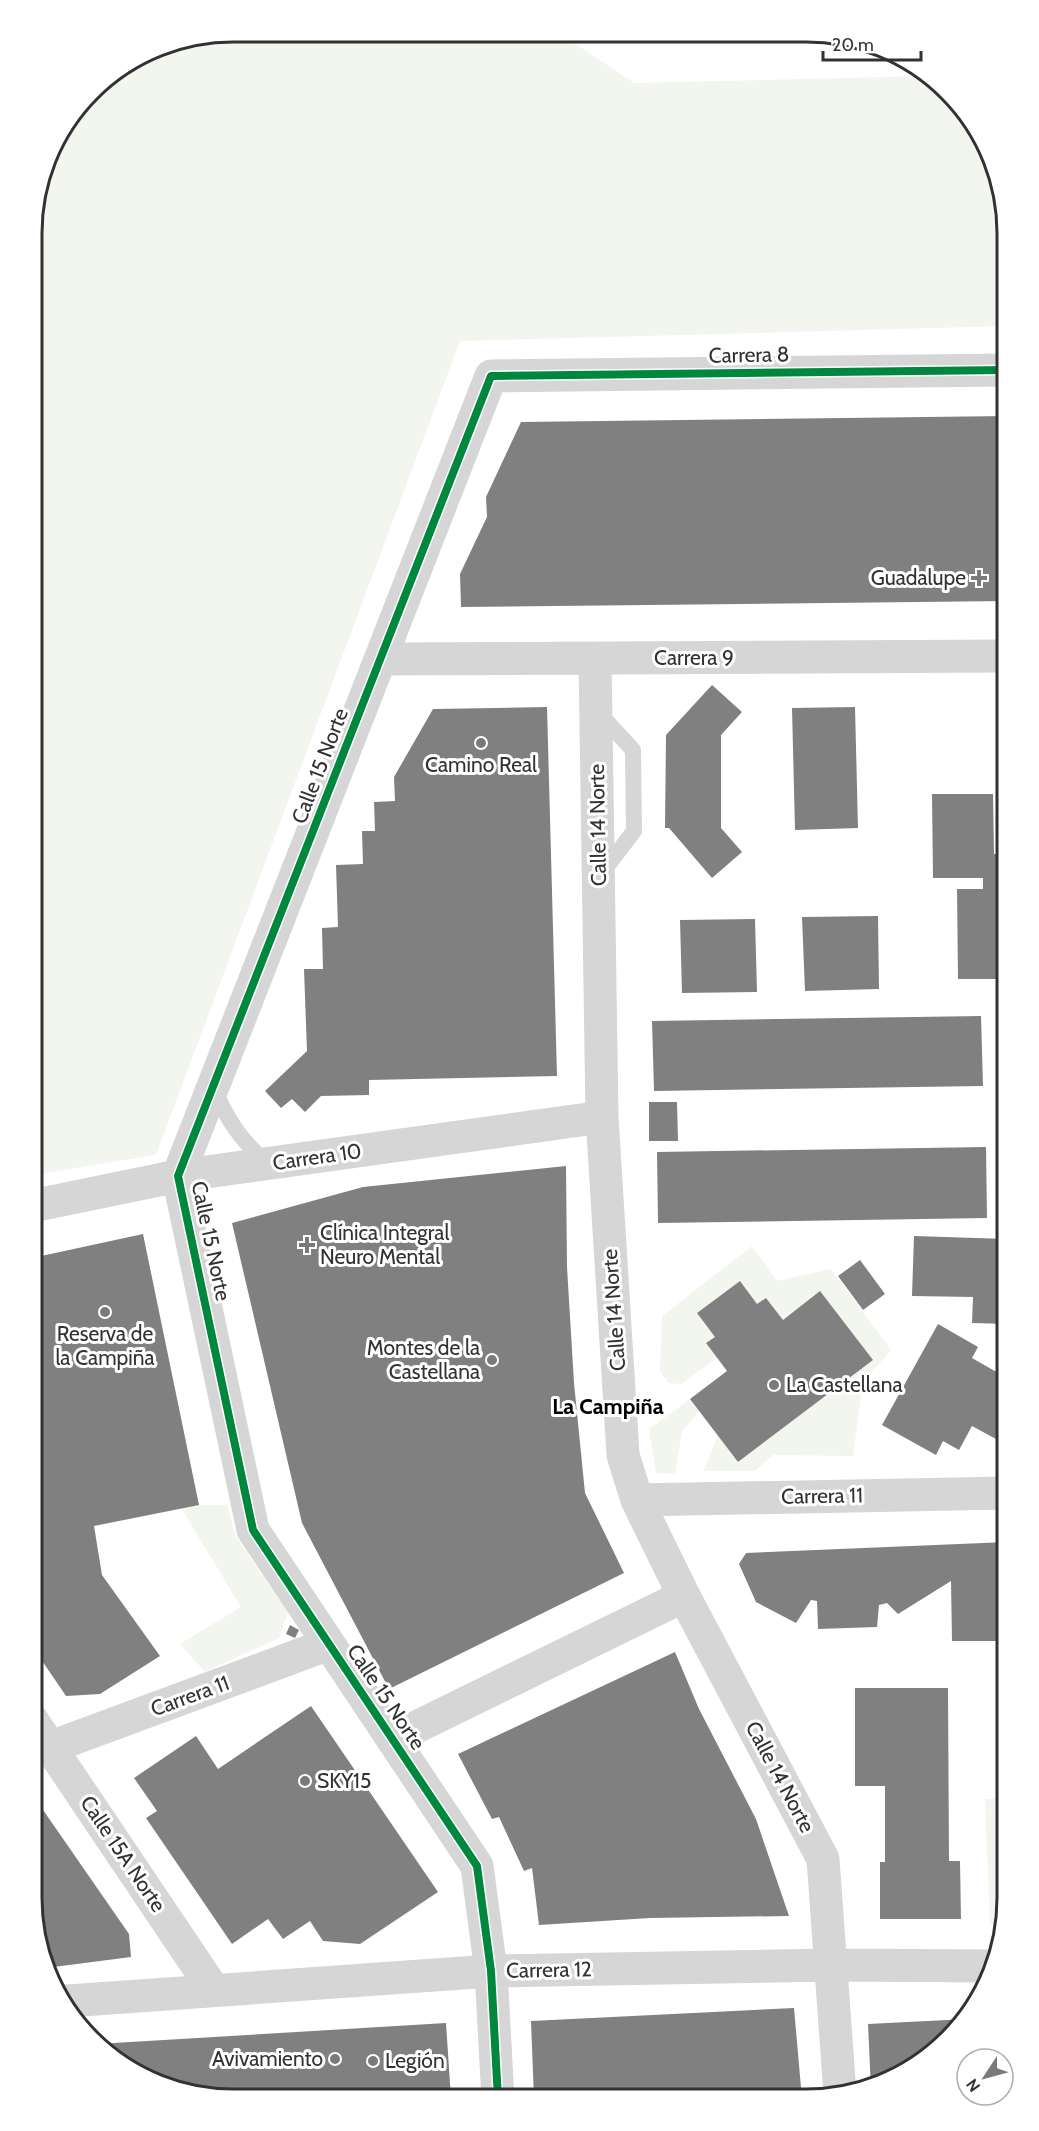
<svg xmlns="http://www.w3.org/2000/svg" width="1039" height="2131" viewBox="0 0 1039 2131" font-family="Cabin,sans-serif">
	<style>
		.green { fill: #f3f6ee }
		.building { fill: #808080 }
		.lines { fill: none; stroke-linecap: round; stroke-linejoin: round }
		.lane { stroke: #d6d6d6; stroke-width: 16 }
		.street { stroke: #d6d6d6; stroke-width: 33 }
		.cycleway-casing { stroke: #fff; stroke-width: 11 }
		.cycleway { stroke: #00873e; stroke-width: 8 }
		.poi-dot { fill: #7a7a7a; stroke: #fff; stroke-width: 2 }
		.labels { text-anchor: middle; stroke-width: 6; stroke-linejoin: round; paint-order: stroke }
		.street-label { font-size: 21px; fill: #323232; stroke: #fff }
		.poi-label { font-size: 21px; fill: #323232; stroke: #fff; text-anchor: start }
		.neighbourhood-label { font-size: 22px; font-weight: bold; fill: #000; stroke: #fff }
		.rim { fill: none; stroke: #323232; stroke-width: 3 }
	</style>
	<rect width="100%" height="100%" fill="#fff"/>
	<!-- green -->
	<path class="green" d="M233,32L561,34L634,83L927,76L939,81L997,169L1007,233V326L460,341L156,1155L32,1175L33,207L52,144L100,82L156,47Z
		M752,1246L777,1281L831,1269L891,1350L863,1382L853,1456L773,1455L755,1471H703L718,1436L738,1462L872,1360L820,1292L783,1320L766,1298L757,1304L740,1281L697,1313L715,1337L706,1343L717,1358L681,1384L669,1383L660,1371L662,1316Z
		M690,1399L699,1411L682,1432L675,1474L656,1473L649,1429Z
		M199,1505H227L236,1537L288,1612L279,1638L205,1672L180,1644L241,1607L181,1508Z
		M1007,1798V1912L1004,1923L990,1924L985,1799Z"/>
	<!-- building -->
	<path class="building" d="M1007,416V601L461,607L460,574L487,517L486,497L521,422Z
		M712,685L742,712L721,735V828L742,852L712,878L669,828H665L666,735Z
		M547,707L557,1076L369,1080V1095L321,1096L305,1112L292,1099L281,1108L265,1091L307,1051L304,969H323L322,928L338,927L336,865L363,864L362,831H375L374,802L395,801L394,777L433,709Z
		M855,707L858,828L795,830L792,708Z
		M932,794H993L994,854H1007V979H958L957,889H983V878H933Z
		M878,916L879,989L805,991L802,917Z
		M755,919L757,992L682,993L680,920Z
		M981,1016L983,1086L654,1091L652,1021Z
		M649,1102H677L678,1141H649Z
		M986,1147L987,1218L658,1223L657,1152Z
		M566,1166L567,1267L574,1383L585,1493L624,1573L389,1689L302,1523L232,1223L363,1187Z
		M143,1234L199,1505L94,1526L102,1575L160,1656L100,1694L66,1696L32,1646V1258Z
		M914,1236L1007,1239V1324L972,1323L973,1297L912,1296Z
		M860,1260L885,1294L863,1310L838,1276Z
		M740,1281L757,1304L766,1298L783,1320L820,1291L873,1360L738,1462L690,1399L727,1371L706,1343L715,1337L697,1313Z
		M938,1324L978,1347L972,1358L1007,1378V1445L972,1426L959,1450L943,1441L936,1455L882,1425Z
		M1007,1542V1641H952L951,1581L898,1614L887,1603L879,1605L877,1627L818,1629L817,1601L811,1600L796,1623L756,1602L739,1564L746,1553Z
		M290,1625L299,1630L295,1638L286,1634Z
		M675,1652L699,1709L756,1819L789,1916L650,1918L539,1925L532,1868L524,1871L499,1817L492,1819L458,1754Z
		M855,1688H948L949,1861H960L961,1919H880V1862H885V1786H855Z
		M311,1706L438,1892L360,1944L323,1941L310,1921L283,1939L268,1919L232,1944L146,1818L157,1811L134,1778L196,1736L218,1769Z
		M32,1794L129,1934L131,1957L46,1968L42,1962L31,1898Z
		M794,2008L802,2099H534L531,2021Z
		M967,2019L918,2065L871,2089L868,2024Z
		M446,2023L451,2098H206L156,2084L100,2050L97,2044Z"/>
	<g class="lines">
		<!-- lane -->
		<path class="lane" d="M597,711L633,750L634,831L602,873
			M214,1088C226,1119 242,1141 267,1164"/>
		<!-- street -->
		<path class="street" d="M381,659L1007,656
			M595,659L602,1117L623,1455L637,1500L684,1596L823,1859L840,2094
			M32,1206L178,1176L602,1117
			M637,1500L1007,1493
			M32,1720L213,1989
			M392,1739L684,1596
			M51,1747L329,1644
			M68,2001L491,1971L830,1965L994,1966
			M498,2099L491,1971L477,1866L253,1530L178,1176L491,376L1007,370"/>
		<!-- cycleway casing -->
		<g class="cycleway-casing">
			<path id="cycleway" d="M498,2099L491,1971L477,1866L253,1530L178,1176L491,376L1007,370"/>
		</g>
		<!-- cycleway -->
		<use href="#cycleway" class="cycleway"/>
	</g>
	<!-- markers -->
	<g class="poi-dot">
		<path d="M976 569h6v6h6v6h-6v6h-6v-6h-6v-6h6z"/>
		<circle cx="481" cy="743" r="6"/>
		<path d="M304 1236h6v6h6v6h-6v6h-6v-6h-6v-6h6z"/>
		<circle cx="105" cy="1312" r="6"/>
		<circle cx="492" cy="1360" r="6"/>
		<circle cx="774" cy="1385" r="6"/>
		<circle cx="305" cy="1781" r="6"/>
		<circle cx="335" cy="2059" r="6"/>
		<circle cx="373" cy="2061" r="6"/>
	</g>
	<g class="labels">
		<!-- street labels -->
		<g class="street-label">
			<text transform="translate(749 355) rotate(-1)" y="7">Carrera 8</text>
			<text x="694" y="665">Carrera 9</text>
			<text transform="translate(320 766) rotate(-69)" y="7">Calle 15 Norte</text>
			<text transform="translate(598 825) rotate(-91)" y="7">Calle 14 Norte</text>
			<text transform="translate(317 1157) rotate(-8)" y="7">Carrera 10</text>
			<text transform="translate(211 1241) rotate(78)" y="7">Calle 15 Norte</text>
			<text transform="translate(614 1310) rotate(-94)" y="7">Calle 14 Norte</text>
			<text transform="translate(822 1496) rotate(-1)" y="7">Carrera 11</text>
			<text transform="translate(190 1696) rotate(-20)" y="7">Carrera 11</text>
			<text transform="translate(386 1697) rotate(56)" y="7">Calle 15 Norte</text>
			<text transform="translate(780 1777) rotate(62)" y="7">Calle 14 Norte</text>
			<text transform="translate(123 1854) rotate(56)" y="7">Calle 15A Norte</text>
			<text transform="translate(549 1970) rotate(-1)" y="7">Carrera 12</text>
		</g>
		<!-- poi labels -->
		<g class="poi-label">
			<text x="966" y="585" text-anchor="end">Guadalupe</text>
			<text x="481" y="772" text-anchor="middle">Camino Real</text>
			<text x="320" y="1240">Clínica Integral<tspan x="320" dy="24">Neuro Mental</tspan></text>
			<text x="105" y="1341" text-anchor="middle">Reserva de<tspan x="105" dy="24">la Campiña</tspan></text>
			<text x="480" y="1355" text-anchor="end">Montes de la<tspan x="480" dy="24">Castellana</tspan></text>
			<text x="786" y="1392">La Castellana</text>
			<text x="317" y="1788">SKY15</text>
			<text x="323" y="2066" text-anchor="end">Avivamiento</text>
			<text x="385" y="2068">Legión</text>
		</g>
		<!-- neighbourhood labels -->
		<g class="neighbourhood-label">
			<text x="608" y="1414">La Campiña</text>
		</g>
	</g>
	<!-- crop -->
	<path d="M0 0H1039V2131H0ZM233 42H806A191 191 0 0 1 997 233V1898A191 191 0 0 1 806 2089H233A191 191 0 0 1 42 1898V233A191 191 0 0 1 233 42Z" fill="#fff" fill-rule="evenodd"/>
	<path class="rim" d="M233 42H806A191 191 0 0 1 997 233V1898A191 191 0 0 1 806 2089H233A191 191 0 0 1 42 1898V233A191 191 0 0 1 233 42Z"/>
	<!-- north arrow -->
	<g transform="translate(985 2077) rotate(234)"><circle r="28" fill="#ffffff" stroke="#adadad" stroke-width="1.5"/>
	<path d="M0-4.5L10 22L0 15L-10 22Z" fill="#7a7a7a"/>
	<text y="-9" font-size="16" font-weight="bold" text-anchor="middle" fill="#323232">N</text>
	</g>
	<!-- scale -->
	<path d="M823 51v9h98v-9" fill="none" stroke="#323232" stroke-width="3"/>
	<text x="832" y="51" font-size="18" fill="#323232" stroke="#ffffff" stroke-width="4.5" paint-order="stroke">20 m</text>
</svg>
